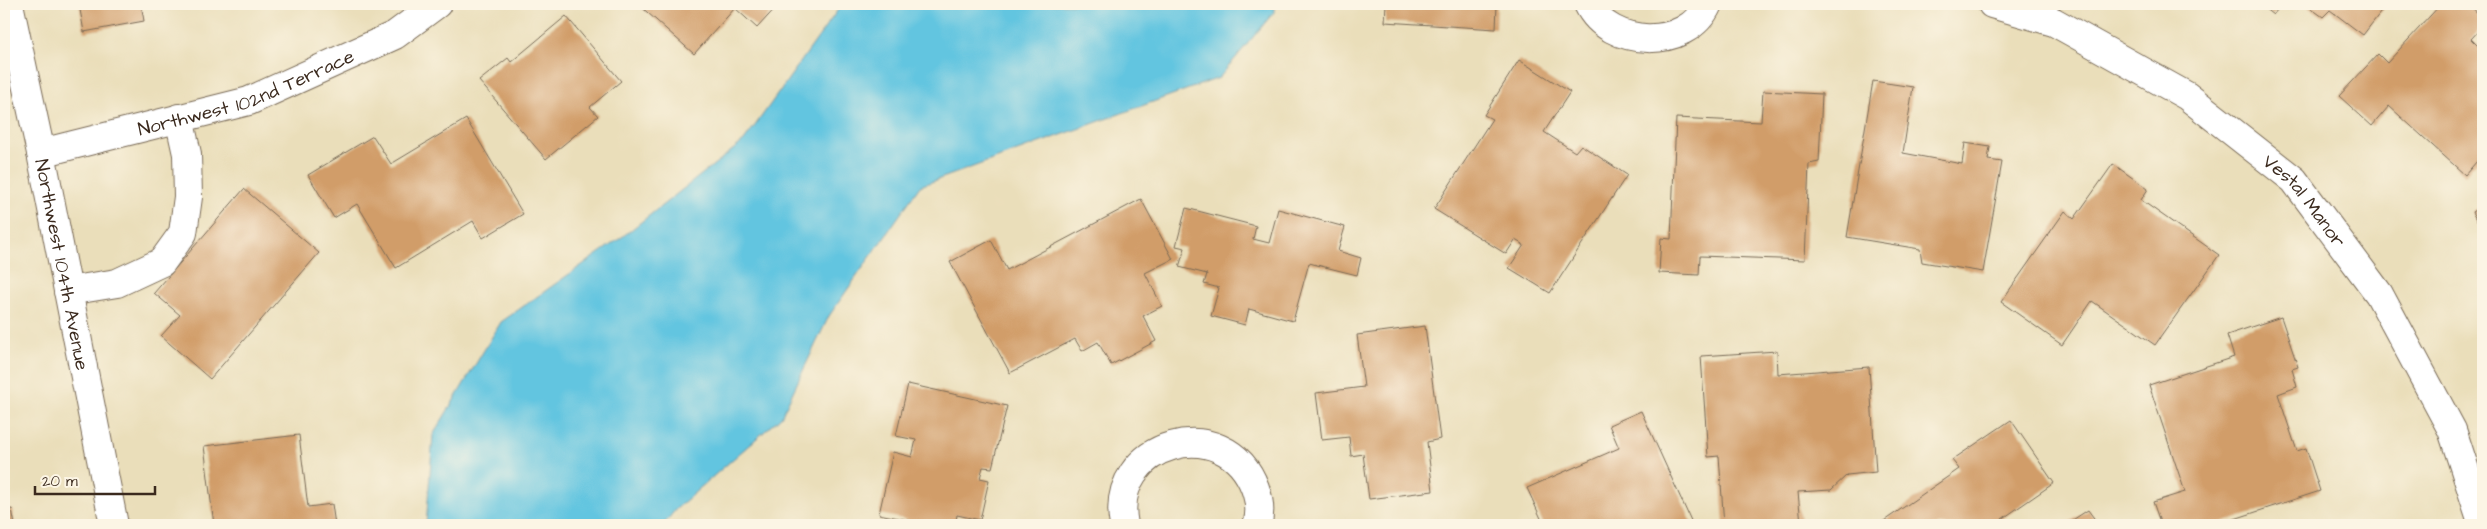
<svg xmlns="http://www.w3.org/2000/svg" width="2487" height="529" viewBox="0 0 2487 529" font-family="'Architects Daughter',sans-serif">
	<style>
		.water { fill: #62c5e0; stroke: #4e787f }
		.building { fill: #d19d69 }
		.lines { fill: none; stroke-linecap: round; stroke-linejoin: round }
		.minor-casing { stroke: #786955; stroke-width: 30 }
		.minor { stroke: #fff; stroke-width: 28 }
		.labels { text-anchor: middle; stroke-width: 4; stroke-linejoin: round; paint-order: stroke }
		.street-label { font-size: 19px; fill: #3b2a1e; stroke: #fcf5e5 }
	</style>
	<rect width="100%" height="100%" fill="#fcf5e5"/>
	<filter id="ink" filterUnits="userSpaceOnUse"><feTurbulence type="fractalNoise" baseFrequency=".02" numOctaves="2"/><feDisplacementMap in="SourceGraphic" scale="10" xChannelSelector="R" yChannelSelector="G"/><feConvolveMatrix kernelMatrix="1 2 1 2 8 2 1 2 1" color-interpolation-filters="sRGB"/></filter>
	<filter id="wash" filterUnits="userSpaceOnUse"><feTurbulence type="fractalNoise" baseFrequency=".0096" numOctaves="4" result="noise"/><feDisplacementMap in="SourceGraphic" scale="20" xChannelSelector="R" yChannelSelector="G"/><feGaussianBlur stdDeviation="1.12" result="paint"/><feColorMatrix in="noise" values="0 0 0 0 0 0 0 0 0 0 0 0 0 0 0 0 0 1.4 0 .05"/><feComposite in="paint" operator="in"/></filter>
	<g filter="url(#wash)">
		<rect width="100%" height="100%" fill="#eadeba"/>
		<!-- water -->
		<path class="water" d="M842,4H1275L1274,12L1219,78L920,186L829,316L781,417L676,509L663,525H426L433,435L501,322L622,237L744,141Z"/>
		<g id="blocks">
			<!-- building -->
			<path class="building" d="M79,4H141L144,21L84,32Z
				M638,4H779L757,28L735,8L694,54Z
				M1386,4H1497L1496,29L1385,22Z
				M2259,4H2282L2273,15Z
				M2305,4H2387L2363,35L2330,10L2323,17Z
				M2441,4H2468L2483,18V26L2471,39L2483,51V154L2465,175L2389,106L2372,126L2339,96L2378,54L2387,63Z
				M566,16L621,81L590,107L598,116L546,159L479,81L508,58L511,62Z
				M1519,60L1570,92L1544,132L1575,152L1581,145L1627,175L1550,293L1509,268L1524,245L1515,240L1506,254L1434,209L1492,119L1484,115Z
				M1873,81L1913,87L1903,153L1962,164L1965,143L1990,147L1988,160L2002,162L1983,272L1922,262L1920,249L1847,237Z
				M1763,91L1822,94L1819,162L1809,164L1805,260L1700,256L1699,275L1659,273L1661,238L1671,239L1676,118L1761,122Z
				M466,119L523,214L483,238L473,221L396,268L357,204L334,218L308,175L373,136L391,164Z
				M2113,164L2148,189L2141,200L2219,255L2155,345L2092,301L2062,345L2001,302L2065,211L2074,219Z
				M244,189L319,253L210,379L161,336L180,315L154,293Z
				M1141,199L1173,259L1145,273L1162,306L1143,316L1156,341L1111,365L1098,342L1082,351L1075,339L1010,373L950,262L991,240L1007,270Z
				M2483,205V232L2472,212Z
				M1186,208L1256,226L1253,239L1269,243L1278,209L1345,227L1338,251L1361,258L1357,275L1309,263L1293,321L1249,309L1245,325L1211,316L1219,288L1204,284L1207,274L1179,267L1185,248L1176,246Z
				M2281,317L2298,367L2292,369L2297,387L2278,394L2297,451L2306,448L2320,491L2216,525H2161L2153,502L2185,492L2149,385L2234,357L2227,335Z
				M1425,326L1440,439L1427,442L1433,491L1369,499L1363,454L1351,456L1349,437L1322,440L1316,393L1364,387L1357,335Z
				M1777,351L1778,374L1869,367L1876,472L1847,475L1831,490L1798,492L1801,523L1724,525L1719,456L1708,457L1701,356Z
				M908,384L1007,406L992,468L983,467L980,478L989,480L980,520L957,515L955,525H907L908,520L879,514L893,452L912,457L916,440L896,436Z
				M1641,411L1693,525H1544L1527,488L1619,448L1609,425Z
				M2011,420L2054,483L2002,519L2006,525H1878L1959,469L1952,460Z
				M299,435L308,507L332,504L335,525H214L204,446Z
				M12,509L15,525H4V510Z
				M2088,510L2099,525H2065Z"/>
		</g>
	</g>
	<g filter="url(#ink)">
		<use href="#blocks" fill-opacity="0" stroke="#786955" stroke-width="1"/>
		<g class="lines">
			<!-- minor casing -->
			<g class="minor-casing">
				<g id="minor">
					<path id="s1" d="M9,4L41,153L114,525"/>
					<path d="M1588,4C1609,48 1687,51 1708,4"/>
					<path id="s2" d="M1992,4L2054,22L2187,96L2294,180L2379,294L2452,430L2483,525"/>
					<path id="s3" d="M41,153L249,101L395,35L437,4"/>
					<path d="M68,291L117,283L162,262L183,233L188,197L187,154L179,118"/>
					<path d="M1124,525C1107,442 1226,409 1255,488C1259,499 1261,513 1257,525"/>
				</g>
			</g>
			<!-- minor -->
			<use href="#minor" class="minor"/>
		</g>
	</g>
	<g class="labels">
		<!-- street labels -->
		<g class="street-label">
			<text dy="7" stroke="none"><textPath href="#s3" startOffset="214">Northwest 102nd Terrace</textPath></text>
			<text dy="7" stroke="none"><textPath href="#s2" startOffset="375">Vestal Manor</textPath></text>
			<text dy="7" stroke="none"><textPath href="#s1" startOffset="266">Northwest 104th Avenue</textPath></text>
		</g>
	</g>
	<!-- margin -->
	<rect width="2487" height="529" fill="none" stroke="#fcf5e5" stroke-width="20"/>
	<!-- scale -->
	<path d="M35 486v8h120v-8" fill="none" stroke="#3b2a1e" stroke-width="2.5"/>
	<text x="42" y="486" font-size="15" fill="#3b2a1e" stroke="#fcf5e5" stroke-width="4" paint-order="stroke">20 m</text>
</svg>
